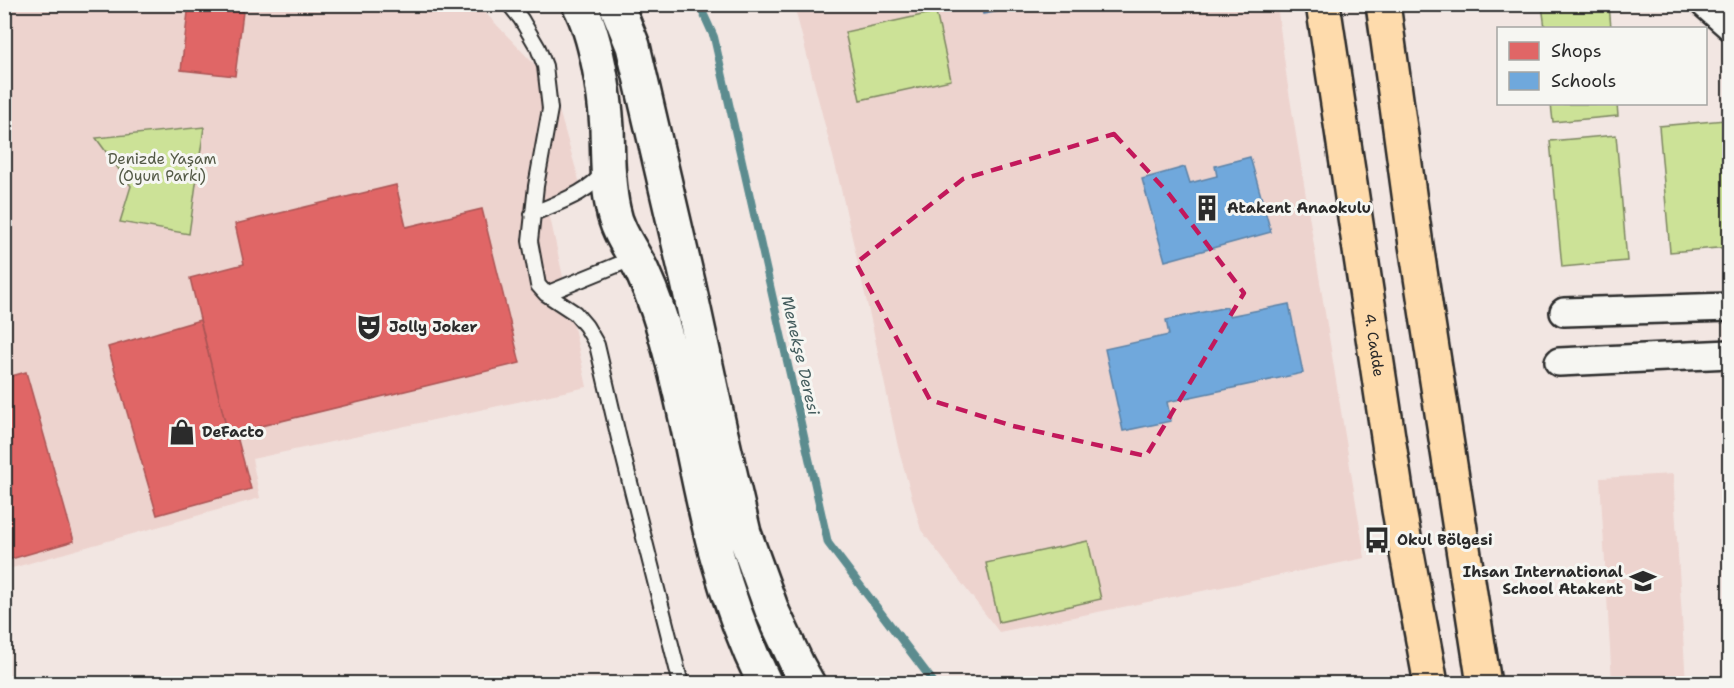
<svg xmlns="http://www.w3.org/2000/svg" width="1734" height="688" viewBox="0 0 1734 688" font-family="'Shantell Sans',sans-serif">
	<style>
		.built { fill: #edd3ce }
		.green { fill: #cce297; stroke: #7c8661; stroke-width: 1.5 }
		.shops { fill: #e06666; stroke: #aa5454; stroke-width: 1.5 }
		.schools { fill: #6fa8dc; stroke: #5b82a7; stroke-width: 1.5 }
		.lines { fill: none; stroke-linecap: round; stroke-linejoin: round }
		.stream { stroke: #5c8c8f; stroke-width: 8 }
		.service-casing { stroke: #2b2b2b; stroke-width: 18 }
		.minor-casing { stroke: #2b2b2b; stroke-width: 32 }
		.tertiary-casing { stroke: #2b2b2b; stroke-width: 38 }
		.primary-casing { stroke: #2b2b2b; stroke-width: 38 }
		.service { stroke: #f6f6f2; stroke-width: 14 }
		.minor { stroke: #f6f6f2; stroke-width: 27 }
		.tertiary { stroke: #f6f6f2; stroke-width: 33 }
		.primary { stroke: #fedbac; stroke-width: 33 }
		.marked { fill: none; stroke: #c2185b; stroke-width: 4.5; stroke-dasharray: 12 8; stroke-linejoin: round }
		.labels { text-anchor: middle; stroke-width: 6; stroke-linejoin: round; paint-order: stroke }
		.park-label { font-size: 15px; fill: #535946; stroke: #f6f6f2 }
		.poi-label { font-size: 15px; font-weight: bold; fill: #2b2b2b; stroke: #f6f6f2; text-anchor: start }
		.street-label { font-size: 15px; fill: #2b2b2b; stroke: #f6f6f2 }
		.water-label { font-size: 16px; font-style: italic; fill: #435c5d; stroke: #f6f6f2 }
	</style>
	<rect width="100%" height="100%" fill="#f2e6e2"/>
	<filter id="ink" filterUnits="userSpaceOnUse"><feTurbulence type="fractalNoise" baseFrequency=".0167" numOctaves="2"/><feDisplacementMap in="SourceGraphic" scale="12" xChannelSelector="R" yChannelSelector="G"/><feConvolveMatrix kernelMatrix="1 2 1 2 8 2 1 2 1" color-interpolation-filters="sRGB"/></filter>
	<g filter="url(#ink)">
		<!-- built -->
		<path class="built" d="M5,5H478L551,82L581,187L546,199L587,387L252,459L260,498L5,570Z
			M794,5H1277L1287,80L1365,558L999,632L921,530L898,447L873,329L837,172Z
			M1673,474L1686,683H1612L1600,478Z"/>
		<!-- green -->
		<path class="green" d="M1542,5H1609L1611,28H1545Z
			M936,12L951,80L860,100L845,32Z
			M1551,104H1617L1618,116L1553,122Z
			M1725,120L1730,176L1729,247L1670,252L1659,126Z
			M204,127L189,234L120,222L131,186L96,138Z
			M1616,135L1627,261L1562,267L1550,141Z
			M1088,541L1101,599L999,622L986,563Z"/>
		<!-- shops -->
		<path class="shops" d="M189,4H244L235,76L181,70Z
			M396,185L406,227L482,209L520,363L228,434L190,278L244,264L235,224Z
			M200,320L228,434L238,440L251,489L157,515L108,347Z
			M26,372L74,541L4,561V378Z"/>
		<!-- schools -->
		<path class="schools" d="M982,4H1039L983,14Z
			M1250,157L1271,232L1165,261L1142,179L1185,167L1190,183L1217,176L1215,166Z
			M1289,304L1303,373L1167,402L1171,421L1123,431L1105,349L1169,335L1166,320L1227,307L1229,316Z"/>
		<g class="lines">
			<!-- stream -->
			<path class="stream" d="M699,4L714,37L828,543L935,684"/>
			<!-- service casing -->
			<g class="service-casing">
				<path id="service" d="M509,4L521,19L538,48L545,66L550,109L536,186L530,241L538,285L546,294L575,313L586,326L597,345L619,439L681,684
					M532,214C557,203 590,193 605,170
					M546,294L634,258"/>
			</g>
			<!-- minor casing -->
			<g class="minor-casing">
				<path id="minor" d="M1705,4L1730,26
					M1564,312L1730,307
					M1559,362L1730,354"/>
			</g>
			<!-- tertiary casing -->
			<g class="tertiary-casing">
				<path id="tertiary" d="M579,4C596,35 605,93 607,128C608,155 607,182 613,209C617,232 632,250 642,271C654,297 663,324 670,352C689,419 698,489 717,556C729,599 745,643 765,684
					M616,4L633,46L688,282L720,430L744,533L773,613L798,666L808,684"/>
			</g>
			<!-- primary casing -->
			<g class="primary-casing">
				<g id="primary">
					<path id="s1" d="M1323,4L1399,510L1431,684"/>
					<path d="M1383,4L1416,245L1484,684"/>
				</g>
			</g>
			<!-- service -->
			<use href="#service" class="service"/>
			<!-- minor -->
			<use href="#minor" class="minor"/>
			<!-- tertiary -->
			<use href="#tertiary" class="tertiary"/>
			<!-- primary -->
			<use href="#primary" class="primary"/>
		</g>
	</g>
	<!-- marked area -->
	<path class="marked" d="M1114,134L1169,194L1244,293L1146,456L1013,426L930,400L856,263L963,179Z"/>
	<!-- icons -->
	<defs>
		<g id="building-bare" transform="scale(2.07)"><path d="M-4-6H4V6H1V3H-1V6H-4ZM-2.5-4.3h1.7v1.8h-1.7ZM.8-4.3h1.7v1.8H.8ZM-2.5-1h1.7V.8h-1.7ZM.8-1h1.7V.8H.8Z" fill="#2b2b2b" stroke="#f6f6f2" stroke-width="2.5" paint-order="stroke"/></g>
		<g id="theatre-bare" transform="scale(2.07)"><path d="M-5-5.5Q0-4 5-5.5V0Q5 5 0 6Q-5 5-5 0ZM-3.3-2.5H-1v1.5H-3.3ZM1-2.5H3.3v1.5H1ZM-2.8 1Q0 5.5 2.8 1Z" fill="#2b2b2b" stroke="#f6f6f2" stroke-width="2.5" paint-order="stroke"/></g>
		<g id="shop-bare" transform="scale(2.07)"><path d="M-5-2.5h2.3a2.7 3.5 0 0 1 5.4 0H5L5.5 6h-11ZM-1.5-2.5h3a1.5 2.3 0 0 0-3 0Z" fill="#2b2b2b" stroke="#f6f6f2" stroke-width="2.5" paint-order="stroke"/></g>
		<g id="bus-bare" transform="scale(2.07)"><path d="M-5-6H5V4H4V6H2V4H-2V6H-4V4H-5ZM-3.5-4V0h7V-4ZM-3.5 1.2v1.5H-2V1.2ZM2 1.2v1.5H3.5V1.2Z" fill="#2b2b2b" stroke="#f6f6f2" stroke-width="2.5" paint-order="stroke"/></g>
		<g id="school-bare" transform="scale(2.07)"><path d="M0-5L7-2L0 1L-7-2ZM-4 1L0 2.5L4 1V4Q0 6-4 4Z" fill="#2b2b2b" stroke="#f6f6f2" stroke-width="2.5" paint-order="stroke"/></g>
	</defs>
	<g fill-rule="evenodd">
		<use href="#building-bare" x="1207" y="208"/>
		<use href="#theatre-bare" x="369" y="327"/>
		<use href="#shop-bare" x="182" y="432"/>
		<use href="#bus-bare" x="1377" y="540"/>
		<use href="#school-bare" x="1643" y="581"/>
	</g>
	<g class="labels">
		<!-- park labels -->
		<g class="park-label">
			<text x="162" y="164">Denizde Yaşam<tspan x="162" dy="17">(Oyun Parkı)</tspan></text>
		</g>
		<!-- poi labels -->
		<g class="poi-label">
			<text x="1227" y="213">Atakent Anaokulu</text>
			<text x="389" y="332">Jolly Joker</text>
			<text x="202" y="437">DeFacto</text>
			<text x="1397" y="545">Okul Bölgesi</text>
			<text x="1623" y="577" text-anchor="end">Ihsan International<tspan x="1623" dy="17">School Atakent</tspan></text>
		</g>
		<!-- street labels -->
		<g class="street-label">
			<text dy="5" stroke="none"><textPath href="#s1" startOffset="345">4. Cadde</textPath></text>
		</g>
		<!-- water labels -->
		<g class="water-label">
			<text transform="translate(801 355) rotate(77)" y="6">Menekşe Deresi</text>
		</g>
	</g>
	<!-- margin -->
	<rect width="1734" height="688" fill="none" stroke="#f6f6f2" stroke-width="24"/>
	<rect x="12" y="12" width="1710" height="664" fill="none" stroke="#2b2b2b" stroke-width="2" filter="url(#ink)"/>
	<!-- legend -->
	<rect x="1497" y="27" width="210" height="78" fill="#f6f6f2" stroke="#a5a5a2" stroke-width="1.5"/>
	<rect x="1509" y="42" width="30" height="18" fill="#e06666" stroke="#a5a5a2" stroke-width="1.5"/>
	<text x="1551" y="57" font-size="18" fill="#2b2b2b">Shops</text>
	<rect x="1509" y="72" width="30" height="18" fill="#6fa8dc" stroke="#a5a5a2" stroke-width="1.5"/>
	<text x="1551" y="87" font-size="18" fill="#2b2b2b">Schools</text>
</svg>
